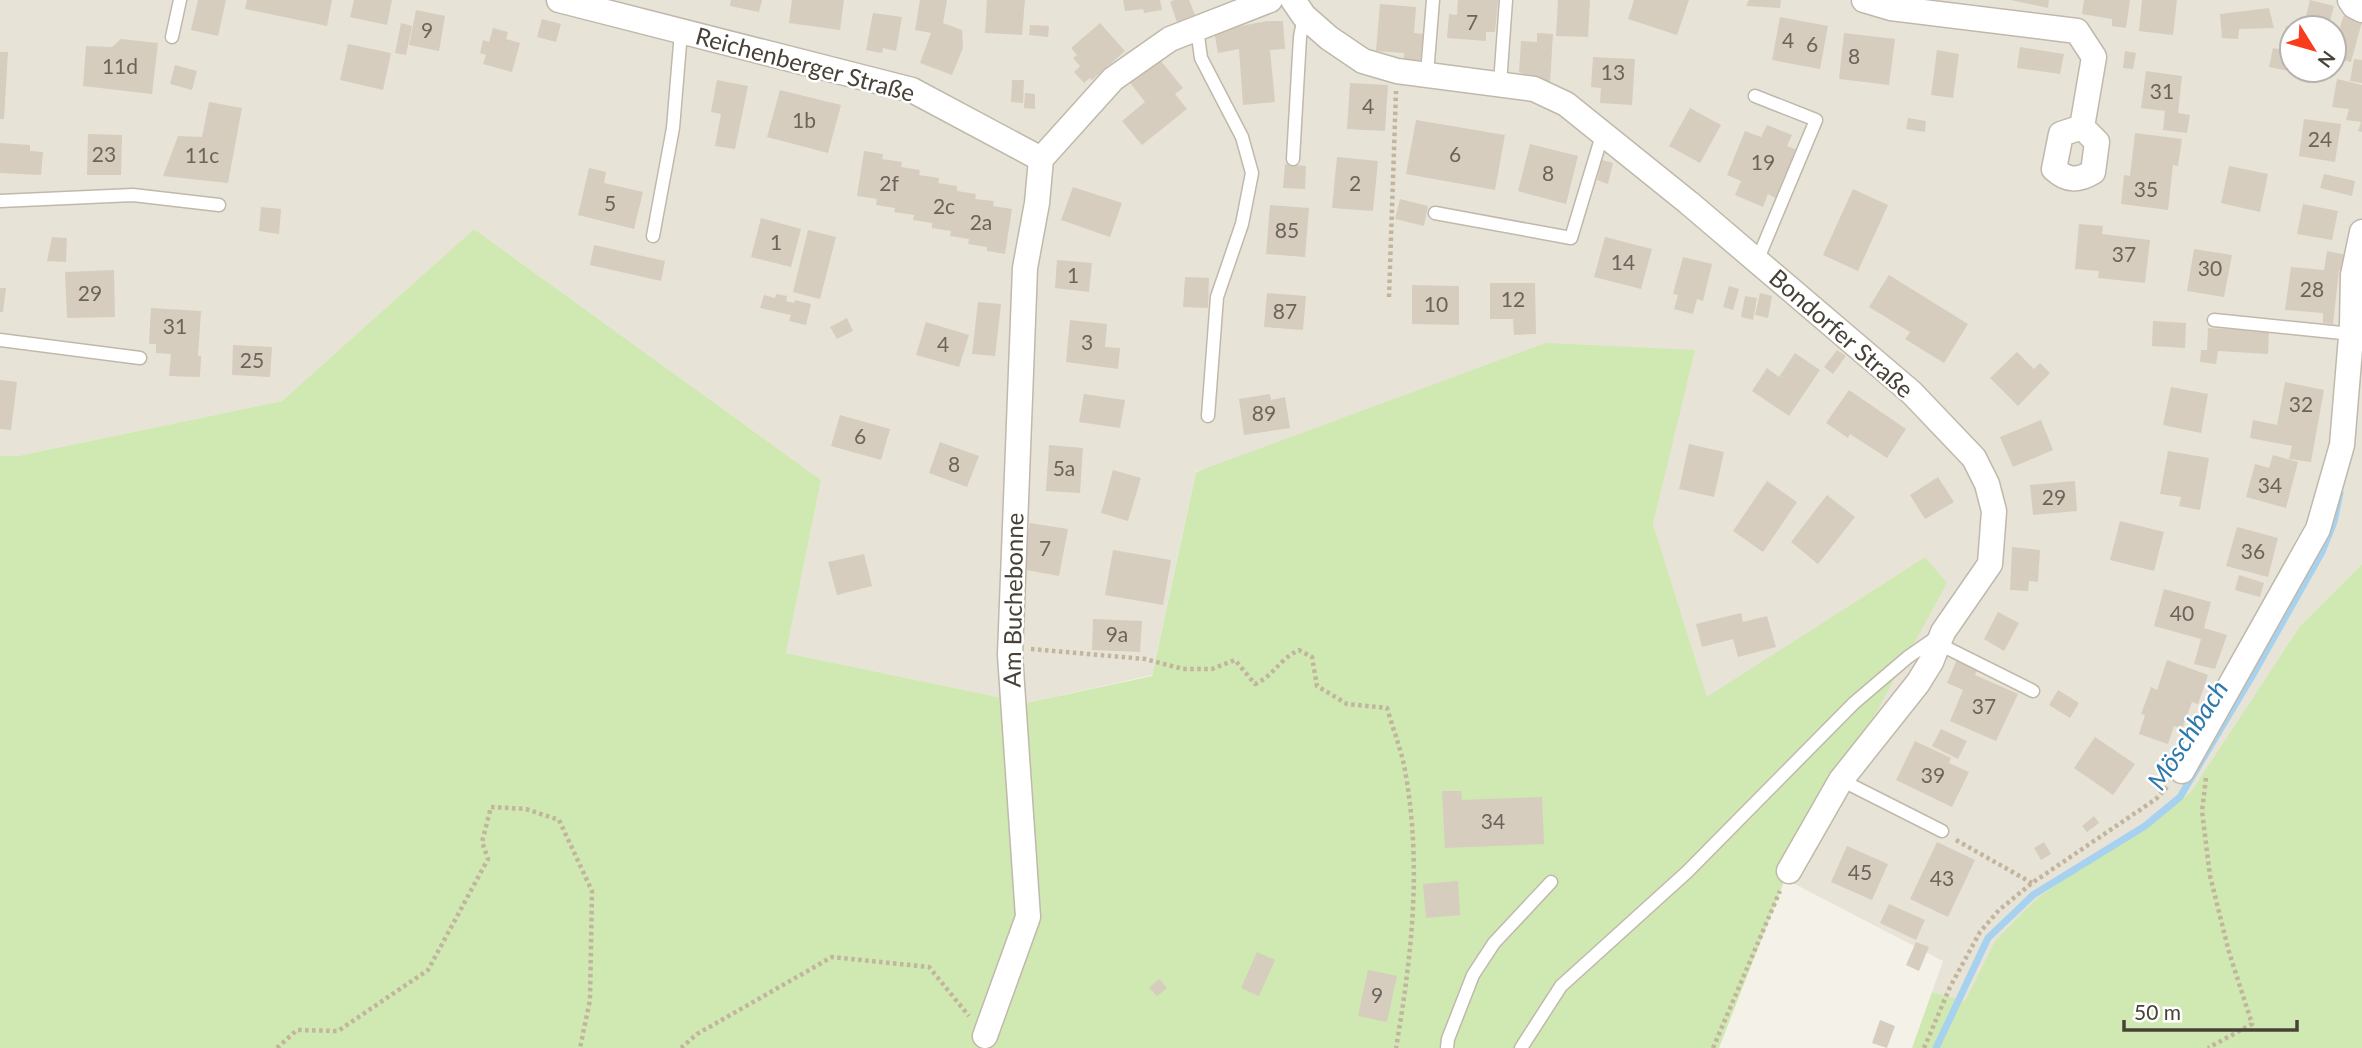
<svg xmlns="http://www.w3.org/2000/svg" width="2362" height="1048" viewBox="0 0 2362 1048" font-family="Lato,sans-serif">
	<style>
		.residential { fill: #e8e3d7; fill-rule: evenodd }
		.green { fill: #d0e8b2 }
		.lines { fill: none; stroke-linecap: round; stroke-linejoin: round }
		.stream { stroke: #a6d2f0; stroke-width: 7 }
		.building { fill: #d6cdbe }
		.service-casing { stroke: #c0b9ab; stroke-width: 15 }
		.minor-casing { stroke: #c0b9ab; stroke-width: 27 }
		.path { stroke: #c2b49d; stroke-width: 4.5; stroke-dasharray: 3.5 3.5; stroke-linecap: butt }
		.service { stroke: #fff; stroke-width: 12 }
		.minor { stroke: #fff; stroke-width: 24 }
		.labels { text-anchor: middle; stroke-width: 5; stroke-linejoin: round; paint-order: stroke }
		.number-label { font-size: 21px; fill: #6c6459 }
		.street-label { font-size: 24px; fill: #484137; stroke: #fff }
		.water-label { font-size: 26px; font-style: italic; fill: #2e78ac; stroke: #fff }
	</style>
	<rect width="100%" height="100%" fill="#f4f1e9"/>
	<!-- residential -->
	<path class="residential" d="M0,0H2362V564L2300,626L2190,793L2037,898L1995,942L1965,1002L1932,992L1943,961L1785,879L1925,557L1707,698L1653,524L1694,350L1196,471L1152,675L1026,703L786,653L821,480L474,229L282,401L18,456H0ZM2292,28H2334V70H2292Z"/>
	<!-- green -->
	<path class="green" d="M474,229L821,480L786,653L1026,703L1152,676L1196,472L1546,343L1695,350L1653,524L1707,697L1925,557L1947,583L1785,879L1719,1048H0V456H18L282,401Z
		M2362,564V1048H1912L1932,992L1965,1001L1995,941L2037,898L2190,793L2300,626Z"/>
	<g class="lines">
		<!-- stream -->
		<path class="stream" d="M1936,1048L1988,938L2033,895L2145,826L2180,797L2251,678L2322,552L2334,522L2340,493"/>
	</g>
	<!-- building -->
	<path class="building" d="M198,0H226L218,36L191,30Z
		M247,0H332L327,26L245,9Z
		M354,0H392L387,25L350,17Z
		M731,0H762L759,12L730,6Z
		M792,0H844L840,30L789,23Z
		M920,0H947L943,23L962,30L963,48L952,75L920,63L931,33L915,30Z
		M987,0H1025L1022,35L985,33Z
		M1123,0H1160L1162,10L1144,13L1143,9L1125,11Z
		M1174,0H1189L1195,15L1177,22L1170,2Z
		M1458,0H1498L1495,32H1486V41L1447,38L1449,14L1457,15Z
		M1558,0H1590L1588,37L1556,36Z
		M1634,0H1689L1677,35L1628,19Z
		M1749,0H1781L1780,8L1746,6Z
		M2011,0H2049L2048,8Z
		M2084,0H2130L2126,28L2112,26V19L2082,14Z
		M2142,0H2177L2173,35L2139,31Z
		M2310,0L2334,6L2328,28H2303Z
		M1380,4L1416,7L1414,33L1423,34L1420,66L1403,64L1404,53L1376,51Z
		M2347,6L2362,22L2351,62L2334,58V29L2339,30Z
		M2269,8L2274,28L2239,29L2238,39L2222,38L2220,14Z
		M416,10L445,16L439,51L409,45Z
		M873,13L902,17L896,51L883,48L882,53L866,50Z
		M1780,17L1828,26L1820,69L1772,60Z
		M542,19L561,24L556,42L537,37Z
		M1267,21H1283L1285,49L1270,50L1275,102L1243,105L1239,49L1218,53L1214,31Z
		M401,23L412,26L406,55L395,53Z
		M1100,23L1125,51L1092,80L1090,78L1084,83L1074,72L1080,66L1073,58L1077,55L1071,48Z
		M1030,25L1049,26L1048,37L1029,35Z
		M2286,26L2292,27V49L2282,46Z
		M493,28L508,32L506,39L520,43L512,72L483,64L486,55L480,53L483,40L489,42Z
		M1537,33L1553,34L1550,84L1519,72L1521,41L1537,42Z
		M1844,33L1895,39L1889,85L1839,79Z
		M121,39L158,43L152,94L83,86L86,46L112,47Z
		M348,44L391,53L383,90L340,80Z
		M2020,47L2064,54L2060,74L2017,68Z
		M2273,48L2292,52L2288,71L2269,67Z
		M1937,50L1959,54L1953,98L1931,95Z
		M2125,51L2136,53L2133,69L2123,68Z
		M0,52H8L4,119H0Z
		M1156,55L1183,88L1175,94L1187,109L1142,145L1122,121L1145,102L1127,79Z
		M1593,57L1635,59L1632,105L1600,103L1601,88L1591,87Z
		M2354,59L2362,60V83L2350,81Z
		M175,65L197,71L192,90L170,84Z
		M2146,71L2182,76L2178,113L2190,115L2187,133L2163,130L2165,111L2141,108Z
		M2337,79L2362,85V132L2358,131L2361,122L2346,120L2349,109L2332,107Z
		M717,80L748,86L735,149L715,146L721,114L711,112Z
		M1012,80H1024L1023,103L1011,102Z
		M1350,83L1388,85L1385,131L1347,129Z
		M780,90L841,105L828,153L767,137Z
		M1025,93L1035,94V109L1024,108Z
		M209,102L242,108L228,183L163,176L178,136L202,137Z
		M1690,108L1721,125L1700,163L1669,146Z
		M1908,118L1926,121L1925,132L1906,129Z
		M2304,119L2341,124L2335,162L2299,156Z
		M1416,120L1505,135L1495,190L1406,174Z
		M1767,125L1792,135L1787,146L1800,151L1779,200L1768,194L1763,207L1735,195L1741,181L1727,175L1745,131L1761,137Z
		M2135,133L2182,139L2178,166L2173,165L2168,210L2121,204L2124,175L2130,176Z
		M88,134L122,135L121,175H87Z
		M0,143L30,145V151L43,152L41,175L0,173Z
		M1530,144L1578,156L1566,204L1518,191Z
		M864,151L883,154L882,159L902,162L901,167L920,170L919,175L939,178L938,183L957,186V191L976,194L975,199L994,201L993,206L1012,209L1005,254L987,251V247L968,244L969,239L950,236L951,231L932,228V223L913,220L914,215L894,212L895,208L876,205L877,199L857,196Z
		M1337,157L1378,161L1373,211L1332,208Z
		M1602,160L1613,163L1608,184L1597,180Z
		M1285,164L1306,166L1305,189L1283,188Z
		M2229,166L2268,174L2260,212L2221,203Z
		M589,168L606,172L604,183L643,192L634,229L578,215Z
		M2324,174L2355,181L2352,196L2320,188Z
		M1073,187L1122,203L1110,237L1061,220Z
		M1853,189L1888,205L1858,271L1823,255Z
		M1400,199L1428,206L1424,226L1395,219Z
		M2303,204L2338,211L2332,240L2297,234Z
		M1270,205L1309,208L1305,257L1266,254Z
		M261,207L281,209L279,234L259,231Z
		M761,218L801,229L791,267L751,257Z
		M2079,224L2103,226L2102,234L2150,240L2145,283L2098,278L2099,271L2075,269Z
		M808,230L836,237L820,299L793,292Z
		M52,237L67,238L66,262L47,261Z
		M1605,237L1652,249L1641,289L1594,277Z
		M594,245L665,261L661,281L590,265Z
		M2194,249L2232,255L2224,297L2187,291Z
		M2327,251L2347,255L2345,271H2339L2333,324L2323,323V313L2285,310L2291,267L2324,270Z
		M1683,257L1712,264L1703,301L1697,299L1693,314L1674,309L1678,295L1673,294Z
		M1057,260L1092,263L1089,292L1055,288Z
		M114,270L115,317L67,318L65,272Z
		M1889,275L1968,324L1944,363L1905,339L1910,332L1869,307Z
		M1185,277L1209,278L1208,308L1183,307Z
		M1490,283H1535L1536,334L1514,335L1513,319H1490Z
		M1412,285L1459,286V325L1412,324Z
		M1729,286L1739,289L1733,310L1723,307Z
		M0,288H6L3,312H0Z
		M1267,293L1306,296L1303,330L1264,327Z
		M1760,293L1772,296L1768,318L1755,315Z
		M776,294L787,296L786,301L794,303L795,300L811,304L806,325L789,321L791,315L760,308L764,295L775,298Z
		M1745,296L1757,298L1753,320L1741,317Z
		M978,302L1001,304L995,356L972,354Z
		M151,308L201,311L198,356H201L200,377L169,376L171,354L156,353V344H149Z
		M847,318L853,331L837,339L830,327Z
		M1070,320L1107,324L1105,347L1120,348L1118,369L1066,362Z
		M2153,321L2186,323L2185,348L2152,346Z
		M926,322L969,335L959,367L916,355Z
		M2208,328L2269,331L2268,354L2218,351L2216,364L2200,362L2201,350H2207Z
		M233,345L272,347L270,377L232,375Z
		M1837,350L1846,356L1833,374L1824,367Z
		M2017,352L2034,369L2040,363L2050,373L2018,406L1990,378Z
		M1795,353L1820,370L1789,416L1752,391L1767,368L1779,377Z
		M0,380L17,382L11,430L0,429Z
		M2285,382L2324,390L2311,462L2289,459L2292,446L2250,438L2253,420L2277,425Z
		M2171,387L2208,394L2201,433L2163,425Z
		M1849,390L1906,429L1887,458L1850,434L1848,438L1826,423Z
		M1084,394L1125,400L1120,428L1079,422Z
		M1270,394L1271,400L1285,397L1290,428L1244,435L1239,399Z
		M840,415L890,429L881,460L831,446Z
		M2041,420L2053,450L2013,467L2000,437Z
		M940,442L979,456L967,487L929,473Z
		M1689,444L1724,452L1714,497L1679,489Z
		M1049,445L1083,448L1080,493L1046,491Z
		M2168,451L2209,458L2200,510L2179,506L2181,497L2160,494Z
		M2273,455L2298,462L2286,508L2246,497L2255,464L2269,468Z
		M1113,470L1141,478L1128,521L1101,513Z
		M1938,477L1954,502L1925,519L1910,495Z
		M1767,481L1797,502L1763,552L1733,531Z
		M2075,481L2077,511L2033,515L2030,485Z
		M1827,495L1855,517L1818,564L1791,542Z
		M2120,521L2164,532L2154,571L2110,560Z
		M1030,523L1068,529L1059,576L1021,569Z
		M2237,527L2278,538L2268,577L2226,566Z
		M2012,547L2040,550L2038,582L2029,581L2028,591L2010,590Z
		M1113,550L1171,560L1163,605L1105,595Z
		M864,554L872,586L837,595L828,562Z
		M2239,575L2264,583L2260,597L2235,590Z
		M2164,589L2211,602L2204,628L2227,635L2215,669L2194,664L2201,639L2154,626Z
		M1998,612L2019,623L2004,651L1984,639Z
		M1741,613L1743,622L1767,616L1776,647L1738,657L1733,639L1702,647L1696,624Z
		M1093,619L1142,621L1140,652L1092,650Z
		M1958,657L1979,666L1975,675L2018,694L1996,741L1950,721L1963,690L1947,683Z
		M2167,660L2208,675L2198,704L2192,702L2182,729L2174,726L2168,744L2139,734L2145,715L2141,714L2151,687L2157,690Z
		M2058,690L2079,703L2070,718L2049,705Z
		M1941,729L1967,741L1958,759L1932,746Z
		M2095,737L2135,764L2113,795L2074,768Z
		M1915,741L1951,758L1949,763L1969,772L1952,807L1896,780Z
		M1442,791H1461L1462,800L1542,797L1544,844L1445,848Z
		M2094,816L2099,823L2087,832L2082,826Z
		M1937,842L1975,860L1948,917L1910,899Z
		M2044,842L2051,854L2041,860L2034,848Z
		M1847,846L1888,864L1872,900L1831,882Z
		M1458,881L1460,915L1426,918L1423,884Z
		M1889,904L1925,920L1916,940L1880,923Z
		M1916,942L1929,947L1919,971L1906,965Z
		M1257,952L1275,960L1259,996L1241,988Z
		M1368,970L1397,976L1387,1022L1358,1016Z
		M1159,979L1167,988L1157,996L1149,988Z
		M1880,1020L1895,1026L1887,1048L1872,1043Z"/>
	<g class="lines">
		<!-- service casing -->
		<g class="service-casing">
			<path id="service" d="M1197,29L1201,58L1242,137L1252,173L1242,224L1217,297L1208,416
				M172,37L180,0
				M1427,74L1433,0
				M1500,84L1506,0
				M1755,96L1816,120L1757,261
				M1293,159L1300,37L1304,16
				M0,201L133,195L219,205
				M1435,213L1571,238L1603,132
				M653,236L673,128L681,32
				M2214,320L2352,334
				M0,340L140,358
				M1937,643L2033,691
				M1841,780L1942,831
				M1447,1048L1448,1039L1473,975L1494,943L1551,882
				M1521,1048L1561,986L1687,872L1854,703L1908,657L1937,637"/>
		</g>
		<!-- minor casing -->
		<g class="minor-casing">
			<path id="minor" d="M559,0L912,90L1041,159
				M1293,0L1304,16L1329,38L1363,61L1397,71L1534,89L1566,104L1689,203L1912,393L1974,458L1987,484L1994,511L1990,564L1943,632L1931,662L1918,683L1841,780L1789,871
				M1864,0L1891,8L2077,31L2094,57L2082,127
				M2350,0L2354,6L2362,10
				M2082,127L2097,142L2093,172C2078,181 2067,181 2054,169L2061,134Z
				M1041,159L1113,79L1170,39L1270,0
				M2182,771L2318,529L2342,445L2352,325L2353,275L2362,232
				M985,1036L1028,917L1010,655L1025,268L1037,203L1041,159"/>
		</g>
		<!-- path -->
		<path class="path" d="M1389,297L1396,91
			M1031,649L1145,659L1183,669H1212L1235,660L1255,684C1275,675 1278,660 1299,650L1312,657L1317,686L1347,704L1387,708C1393,729 1401,749 1405,770C1422,866 1412,954 1396,1048
			M2206,778L2202,811L2210,876L2229,952L2252,1024L2208,1048
			M1956,840L2032,883
			M277,1048L297,1030L338,1031L428,970L488,859L482,842L491,807L526,809L559,820L592,891L590,1000L580,1048
			M681,1048L697,1034L832,957L929,967L969,1016
			M1713,1048L1780,891
			M1924,1048L1950,987L1980,932L1999,910L2032,883L2156,799L2167,787"/>
		<!-- service -->
		<use href="#service" class="service"/>
		<!-- minor -->
		<use href="#minor" class="minor"/>
	</g>
	<g class="labels">
		<!-- number labels -->
		<g class="number-label">
			<text x="1472" y="30">7</text>
			<text x="427" y="38">9</text>
			<text x="1788" y="48">4</text>
			<text x="1812" y="52">6</text>
			<text x="1854" y="64">8</text>
			<text x="120" y="74">11d</text>
			<text x="1613" y="80">13</text>
			<text x="2162" y="99">31</text>
			<text x="1368" y="114">4</text>
			<text x="804" y="128">1b</text>
			<text x="2320" y="147">24</text>
			<text x="104" y="162">23</text>
			<text x="1455" y="162">6</text>
			<text x="202" y="163">11c</text>
			<text x="1763" y="170">19</text>
			<text x="1548" y="181">8</text>
			<text x="889" y="191">2f</text>
			<text x="1355" y="191">2</text>
			<text x="2146" y="197">35</text>
			<text x="610" y="211">5</text>
			<text x="944" y="214">2c</text>
			<text x="981" y="230">2a</text>
			<text x="1287" y="238">85</text>
			<text x="776" y="250">1</text>
			<text x="2124" y="262">37</text>
			<text x="1623" y="270">14</text>
			<text x="2210" y="276">30</text>
			<text x="1073" y="283">1</text>
			<text x="2312" y="297">28</text>
			<text x="90" y="301">29</text>
			<text x="1513" y="307">12</text>
			<text x="1436" y="312">10</text>
			<text x="1285" y="319">87</text>
			<text x="175" y="334">31</text>
			<text x="1087" y="350">3</text>
			<text x="943" y="352">4</text>
			<text x="252" y="368">25</text>
			<text x="2301" y="412">32</text>
			<text x="1264" y="421">89</text>
			<text x="860" y="444">6</text>
			<text x="954" y="472">8</text>
			<text x="1064" y="476">5a</text>
			<text x="2270" y="493">34</text>
			<text x="2054" y="505">29</text>
			<text x="1045" y="556">7</text>
			<text x="2253" y="559">36</text>
			<text x="2182" y="621">40</text>
			<text x="1117" y="642">9a</text>
			<text x="1984" y="714">37</text>
			<text x="1933" y="783">39</text>
			<text x="1493" y="829">34</text>
			<text x="1860" y="880">45</text>
			<text x="1942" y="886">43</text>
			<text x="1377" y="1003">9</text>
		</g>
		<!-- street labels -->
		<g class="street-label">
			<text transform="translate(805 65) rotate(15)" y="8">Reichenberger Straße</text>
			<text transform="translate(1841 334) rotate(41)" y="8">Bondorfer Straße</text>
			<text transform="translate(1014 600) rotate(-89)" y="8">Am Buchebonne</text>
		</g>
		<!-- water labels -->
		<g class="water-label">
			<text transform="translate(2188 735) rotate(-57)" y="9">Möschbach</text>
		</g>
	</g>
	<!-- north arrow -->
	<g transform="translate(2313 49) rotate(127)"><circle r="33" fill="#ffffff" stroke="#b6b3af" stroke-width="2"/>
	<path d="M0-5L12 26L0 18L-12 26Z" fill="#f83c1c"/>
	<text y="-10" font-size="19" font-weight="bold" text-anchor="middle" fill="#484137">N</text>
	</g>
	<!-- scale -->
	<path d="M2124 1020v10h173v-10" fill="none" stroke="#484137" stroke-width="3.5"/>
	<text x="2134" y="1020" font-size="21" fill="#484137" stroke="#ffffff" stroke-width="5" paint-order="stroke">50 m</text>
</svg>
